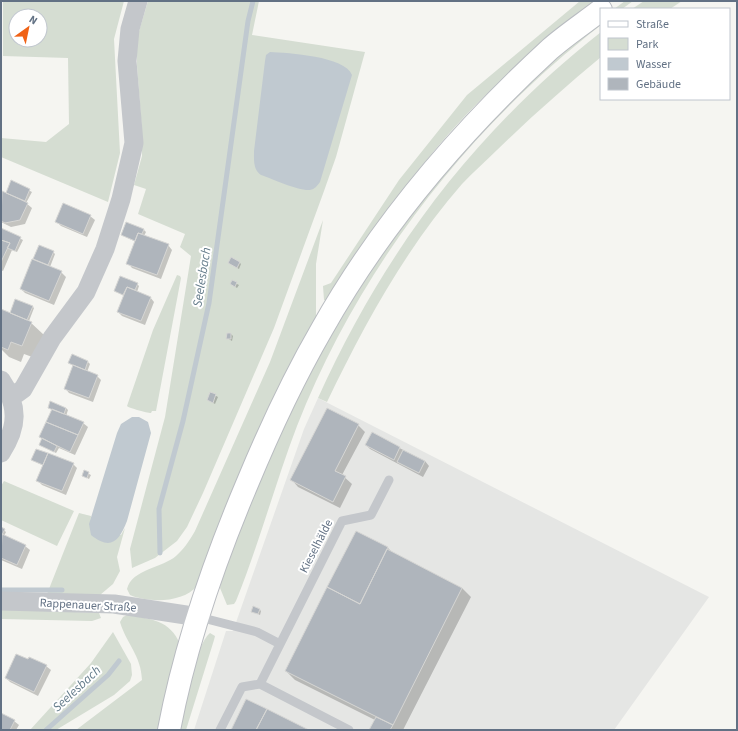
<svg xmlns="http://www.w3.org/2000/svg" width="738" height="731" viewBox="0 0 738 731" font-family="'Source Sans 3',sans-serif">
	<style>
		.built { fill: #e5e6e4 }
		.green { fill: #d5ddd2; fill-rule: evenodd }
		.water { fill: #c0c9d0 }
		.shadow { fill: #0003 }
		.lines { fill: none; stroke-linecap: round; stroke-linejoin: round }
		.stream { stroke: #c0c9d0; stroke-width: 5 }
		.building { fill: #afb5bc; stroke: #d6d6d4 }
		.secondary-casing { stroke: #b9bcc1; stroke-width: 24 }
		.lane { stroke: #c4c7cb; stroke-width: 9 }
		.street { stroke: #c4c7cb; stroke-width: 19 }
		.secondary { stroke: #fff; stroke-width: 22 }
		.labels { text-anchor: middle; stroke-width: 4; stroke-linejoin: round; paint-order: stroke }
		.street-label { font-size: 12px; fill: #627184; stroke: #fff }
		.water-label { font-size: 13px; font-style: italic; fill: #627a89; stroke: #fff }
	</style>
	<rect width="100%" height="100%" fill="#f5f5f1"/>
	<!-- built -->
	<path class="built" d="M318,398L709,597L614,730H194L226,631H233L304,429Z"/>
	<!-- green -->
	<path class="green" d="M3,1H124L114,39L120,153L108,202L1,157V138L46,142L69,124L68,58L3,56ZM16,16H40V40H16Z
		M148,1H259L252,35L365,52L336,157L324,191L274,328L203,493L187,527L177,541L155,558L132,568L130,549L165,417L191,256L180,247L185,234L138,214L146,189L134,185L142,156V131L137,66V38Z
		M580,1H596C551,37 504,74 464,117C411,173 370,238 326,301L324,300L323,286L331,283L399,180L467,95Z
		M625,1H633L622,9H614Z
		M644,1H682L670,9H632Z
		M601,19V25C467,129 359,268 297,426C275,484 259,544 236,601L234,604L227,605L220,588L222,575L263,468L312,368L347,306L410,211L507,101Z
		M601,32V57C565,87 531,117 497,150C486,161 473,172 462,184C406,248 364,325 327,402L318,398C384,252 474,132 601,32Z
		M323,220L316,264V321L197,586C183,603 149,603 130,595L127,589C132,569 162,568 176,556C184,549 189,541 195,531L270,362Z
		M177,275L180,276L181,278L156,411H152L151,413C147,413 129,408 127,406L153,330Z
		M4,481L74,511L57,546L1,520V486Z
		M79,513L91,516L90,530L121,535L125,528L117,557L120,571L113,584L100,595L47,594Z
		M1,609L99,613L101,618L92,621L1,619Z
		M127,615C151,619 170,620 180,644L159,730H76L142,680C141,655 127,645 120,622L123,617Z
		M113,632L131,664L132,675L130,681L114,695L56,730H30L91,663Z
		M210,633L215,636L214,640L186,730H179C184,709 195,645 210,633Z"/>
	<!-- water -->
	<path class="water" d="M270,52C288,53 345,56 352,75L320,182C317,186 315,189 310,190C298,191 273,179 261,175C253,169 254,161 254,151L265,61L266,55Z
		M132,417H139L148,422L151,433L127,521C119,541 111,551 91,535L89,524L117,433L121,424Z"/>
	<!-- shadow -->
	<path class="shadow" d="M12,182L32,192L26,203L32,208L25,224L11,227L1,222V195L2,192L6,194Z
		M90,216L95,220L87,237L61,226L56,221Z
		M127,224L144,230L146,232L144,236L168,245L172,250L161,279L132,268L128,263L136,242L122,235Z
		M1,229L23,240L17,252L12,250L3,271L1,270Z
		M53,252L55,254L50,267L61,272L66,277L54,305L25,293L21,289L35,259Z
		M229,263H240L241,264L239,269Z
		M121,278L137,284L139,286L137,292L150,297L154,302L145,325L122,316L118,312L124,296L116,291Z
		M233,282L239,285L237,288L231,284Z
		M32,306L34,308L29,321L44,335L35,358L24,354L21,362L9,357L1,349V310L10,314Z
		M231,334L233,336L232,341L227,338Z
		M72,356L88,362L90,364L87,372L97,376L101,380L93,402L69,393L65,388L74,366L69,363Z
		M211,393L218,397L215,404L208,400Z
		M49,407L66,408L68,410L66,416L83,423L88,427L75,455L59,448L56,453L40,445L52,410Z
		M358,425L365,432L342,475L352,484L340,508L298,487L292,480Z
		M372,434L425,461L429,466L423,477L370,449L366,445Z
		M32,460L73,464L77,468L66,495L42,485L38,481L44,466Z
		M85,472L91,475L89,479L83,476Z
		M1,528L6,532L4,536L25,546L30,550L22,569L1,560Z
		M356,532L388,548L393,553L462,588L471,597L403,730H370L375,720L295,680L286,671Z
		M259,609L261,611L260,615L252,611Z
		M46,666L51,670L38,696L10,682L6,678Z
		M1,714L14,721L19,725L16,730H1Z"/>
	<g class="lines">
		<!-- stream -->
		<path class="stream" d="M160,553L159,509L183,421L209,303L248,21L253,1
			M1,590H62
			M46,730L108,675L119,661"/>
	</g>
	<!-- building -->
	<path class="building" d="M11,180L30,189L25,201L6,193Z
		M2,191L28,203L20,220L5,223L1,221Z
		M63,203L91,215L83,234L55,222Z
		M126,222L144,229L142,234L138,233L135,241L121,235Z
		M1,228L21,237L15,251L7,248L10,243L1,240Z
		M138,233L169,244L157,275L126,264Z
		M1,240L10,243L1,262Z
		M39,245L54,251L48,265L33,259Z
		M231,257L240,262L237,268L228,263Z
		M32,259L62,271L49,301L20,289Z
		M120,276L138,283L135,290L127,287L123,295L114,291Z
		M232,280L237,282L235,287L230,284Z
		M127,287L151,297L141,321L117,312Z
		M15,299L33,306L27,320L10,313Z
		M1,309L32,322L22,346L11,342L8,350L1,347Z
		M227,333H231V339H226Z
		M72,354L88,361L85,370L68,363Z
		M73,365L98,375L89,398L64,389Z
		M210,392L216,394L213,403L207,400Z
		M50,401L66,408L64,414L48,408Z
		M327,408L359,424L335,471L346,476L333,502L290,480Z
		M52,409L84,422L78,435L46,422Z
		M46,422L78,435L70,452L39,437Z
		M372,432L400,447L394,460L365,445Z
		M42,438L57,446L54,452L39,445Z
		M36,449L48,453L43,465L31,460Z
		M403,450L425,461L419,473L397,462Z
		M48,453L74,463L62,491L36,481Z
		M84,470L89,472L87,478L82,476Z
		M1,527L5,529L1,537Z
		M356,531L388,547L360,604L327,587Z
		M2,534L26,545L17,565L1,558Z
		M387,549L462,588L393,725L285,671L327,587L360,604Z
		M253,606L260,609L258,614L251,612Z
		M16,654L28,659L29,657L47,665L34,692L5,678Z
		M246,699L267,709L256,730H231Z
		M267,709L309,730H256Z
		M1,713L15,720L10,730H1Z
		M376,717L393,725L390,730H369Z"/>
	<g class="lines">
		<!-- secondary casing -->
		<g class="secondary-casing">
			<path id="secondary" d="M169,730C185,646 214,562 247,484C269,431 293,379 322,329C381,224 461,131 550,49C566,35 584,23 601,10"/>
		</g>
		<!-- lane -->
		<path class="lane" d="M199,617L257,632L280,644
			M220,730L242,687L260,684
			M349,730L260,684L342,521L371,515L389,480"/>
		<!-- street -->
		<path class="street" d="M1,380C19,406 18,427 1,453
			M12,397L23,389L52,338L86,292L105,249L121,199L134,143L127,61L130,29L138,1
			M1,601L114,604L199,617"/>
		<!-- secondary -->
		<use href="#secondary" class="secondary"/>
	</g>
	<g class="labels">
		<!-- street labels -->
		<g class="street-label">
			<text transform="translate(316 546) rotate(-63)" y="4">Kieselhälde</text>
			<text transform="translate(88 605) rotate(3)" y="4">Rappenauer Straße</text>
		</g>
		<!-- water labels -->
		<g class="water-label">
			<text transform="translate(201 277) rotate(-81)" y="5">Seelesbach</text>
			<text transform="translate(76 688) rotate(-43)" y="5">Seelesbach</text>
		</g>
	</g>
	<!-- border -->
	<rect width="738" height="731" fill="none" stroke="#627184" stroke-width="4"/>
	<!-- legend -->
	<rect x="600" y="8" width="130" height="92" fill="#ffffff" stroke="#c0c6ce"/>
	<rect x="608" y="21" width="20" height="6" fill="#ffffff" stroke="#c0c6ce"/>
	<text x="636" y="28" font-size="12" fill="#627184">Straße</text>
	<rect x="608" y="38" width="20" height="12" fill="#d5ddd2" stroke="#c0c6ce"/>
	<text x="636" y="48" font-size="12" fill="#627184">Park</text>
	<rect x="608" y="58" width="20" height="12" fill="#c0c9d0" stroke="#c0c6ce"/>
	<text x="636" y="68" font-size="12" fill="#627184">Wasser</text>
	<rect x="608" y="78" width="20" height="12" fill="#afb5bc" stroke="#c0c6ce"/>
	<text x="636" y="88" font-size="12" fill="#627184">Gebäude</text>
	<!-- north arrow -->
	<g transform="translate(28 28) rotate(33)"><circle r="19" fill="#ffffff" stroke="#c0c6ce"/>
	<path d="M0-3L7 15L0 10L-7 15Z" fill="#f06216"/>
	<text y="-6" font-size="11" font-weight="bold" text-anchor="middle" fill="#627184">N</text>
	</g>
</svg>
